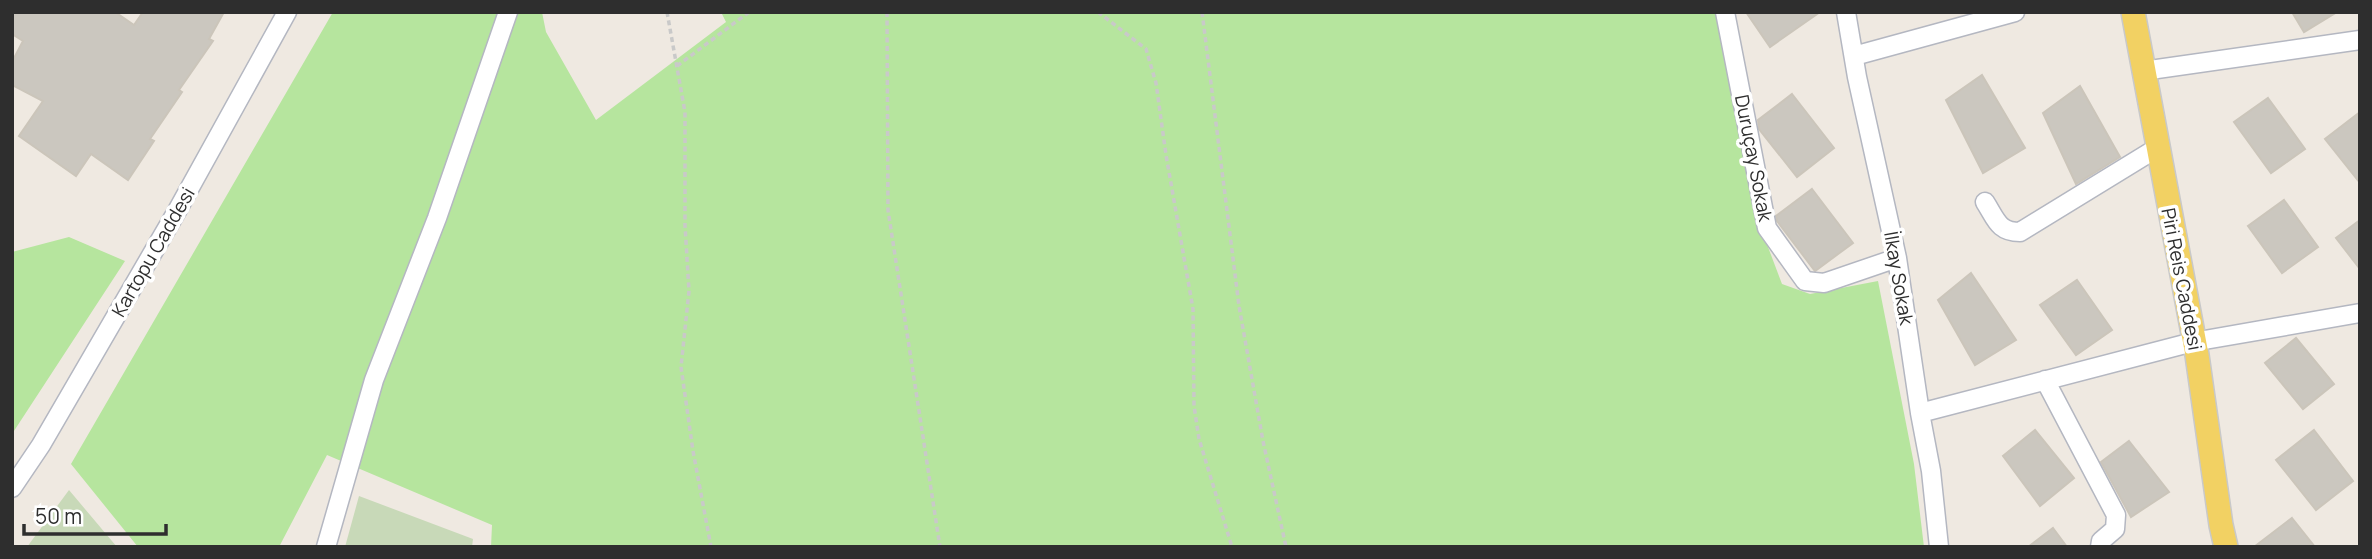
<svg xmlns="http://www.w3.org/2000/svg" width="2372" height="559" viewBox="0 0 2372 559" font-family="Manrope,sans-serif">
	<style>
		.green { fill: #b6e59e }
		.cemetery { fill: #c8d9b8 }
		.building { fill: #cbc7bf; stroke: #cbc5ba; stroke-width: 2 }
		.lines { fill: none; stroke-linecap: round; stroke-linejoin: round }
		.minor-casing { stroke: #b4b7c1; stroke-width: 21 }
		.major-casing { stroke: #c9c9c9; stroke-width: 26 }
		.path { stroke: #c9c9c9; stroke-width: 3.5; stroke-dasharray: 5 3.5; stroke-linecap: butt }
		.minor { stroke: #fff; stroke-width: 18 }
		.major { stroke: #f2d163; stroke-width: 23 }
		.labels { text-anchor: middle; stroke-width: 7; stroke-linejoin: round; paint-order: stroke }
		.street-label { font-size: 19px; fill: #2e2e2e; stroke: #fff }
	</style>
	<rect width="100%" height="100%" fill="#efe9e1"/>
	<!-- green -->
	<path class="green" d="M333,12H542L546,32L596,120L726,22L721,12H1719L1754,210L1782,284L1810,294L1878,281L1914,464L1924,547H491L492,525L327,455L279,547H138L71,464Z
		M69,237L125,261L12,434V252Z"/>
	<!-- cemetery -->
	<path class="cemetery" d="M69,490L117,547H27Z
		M359,496L473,539L472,547H345Z"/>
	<!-- building -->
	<path class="building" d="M12,12H115L134,25L143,12H224L209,39L213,41L179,90L182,92L150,139L154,141L128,180L91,154L76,176L19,136L43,101L12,85V62L23,41L12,34Z
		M1746,12H1820L1770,47Z
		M2292,12H2337L2304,32Z
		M1982,75L2025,148L1983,173L1946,100Z
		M2080,86L2120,157L2076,184L2043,113Z
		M1792,94L1834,148L1797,177L1759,129L1758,120Z
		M2268,98L2305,149L2271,173L2234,122Z
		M2360,112V183L2325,139Z
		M1812,189L1853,243L1815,271L1777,221L1776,216Z
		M2284,200L2318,247L2282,273L2248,226Z
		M2360,220V269L2336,238Z
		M1971,273L2016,340L1975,365L1938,300Z
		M2077,280L2112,330L2076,355L2040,305Z
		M2296,338L2334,384L2303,409L2265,363Z
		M2035,430L2074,478L2040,506L2003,456Z
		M2314,430L2353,481L2316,510L2276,460Z
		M2129,441L2169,492L2131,517L2101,462Z
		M2292,518L2315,547H2254Z
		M2053,528L2067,547H2028Z"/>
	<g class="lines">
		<!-- minor casing -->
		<g class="minor-casing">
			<path id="minor" d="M1725,12L1767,228L1805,281L1824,283L1897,258
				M1846,12L1857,77L1897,258L1920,413L1931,471L1939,547
				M1854,56L2015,12
				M2143,71L2360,40
				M1985,202C1996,219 1998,232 2020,232L2157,148
				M2045,380L2116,515L2115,529L2101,541L2100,547
				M1920,413L2193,342L2360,313
				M12,488L41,445L177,211L287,12
				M326,547L374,380L437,218L508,12"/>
		</g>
		<!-- major casing -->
		<g class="major-casing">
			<path id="major" d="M2133,12L2197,355L2221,525L2226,547"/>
		</g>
		<!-- path -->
		<path class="path" d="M667,12L685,112V225L689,291L681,367L693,451L711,547
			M887,12L888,210L940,547
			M1098,12L1146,49L1156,83L1166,155L1193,309L1194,406L1199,439L1232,547
			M1202,12L1239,306L1263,441L1286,547
			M677,66L749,12"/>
		<!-- minor -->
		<use href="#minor" class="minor"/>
		<!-- major -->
		<use href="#major" class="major"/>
	</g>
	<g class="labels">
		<!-- street labels -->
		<g class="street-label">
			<text transform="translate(1754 158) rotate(79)" y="7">Duruçay Sokak</text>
			<text transform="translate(153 252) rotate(-60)" y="7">Kartopu Caddesi</text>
			<text transform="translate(1899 278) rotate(80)" y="7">İlkay Sokak</text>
			<text transform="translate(2182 279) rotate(79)" y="7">Piri Reis Caddesi</text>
		</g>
	</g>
	<!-- border -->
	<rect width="2372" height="559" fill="none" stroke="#2e2e2e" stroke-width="28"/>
	<!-- scale -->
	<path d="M24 524v10h142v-10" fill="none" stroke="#2e2e2e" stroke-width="3.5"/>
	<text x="35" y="524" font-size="21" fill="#2e2e2e" stroke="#ffffff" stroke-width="5" paint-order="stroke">50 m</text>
</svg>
